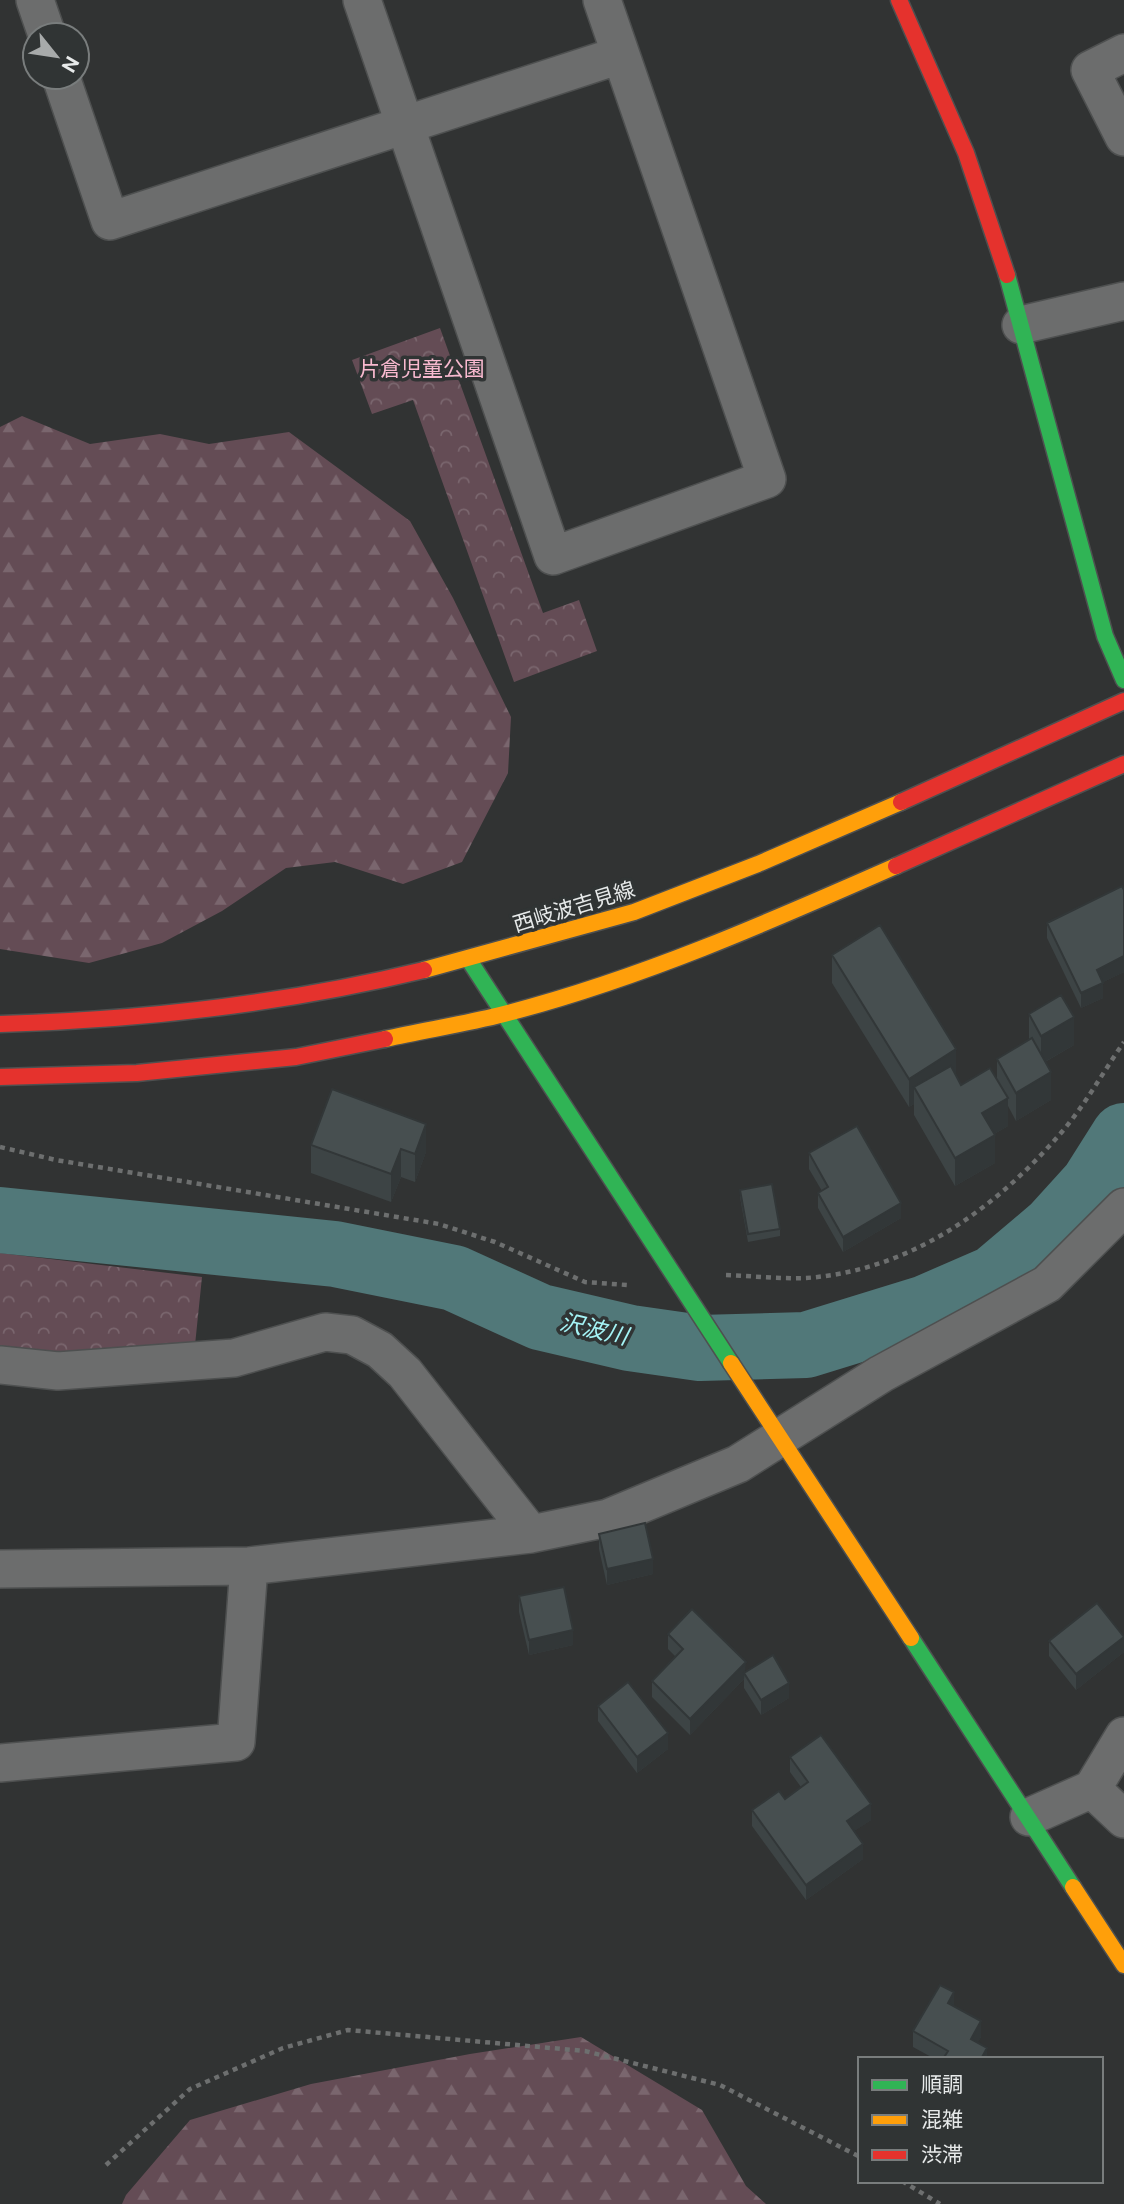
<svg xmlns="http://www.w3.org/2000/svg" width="1124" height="2204" viewBox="0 0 1124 2204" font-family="'Public Sans','Noto Sans JP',sans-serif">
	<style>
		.forest { fill: url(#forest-firs) }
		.park { fill: url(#park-crowns) }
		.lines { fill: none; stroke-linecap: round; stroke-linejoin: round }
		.river { stroke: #517879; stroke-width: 66 }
		.street-casing { stroke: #4e5050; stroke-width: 40 }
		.fast-casing { stroke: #4e5050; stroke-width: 19 }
		.slow-casing { stroke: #4e5050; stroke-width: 19 }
		.jam-casing { stroke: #4e5050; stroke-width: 19 }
		.path { stroke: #6d6f6f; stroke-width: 4.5; stroke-dasharray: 5 5; stroke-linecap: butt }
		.street { stroke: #6c6d6d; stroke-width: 37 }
		.fast { stroke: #30b455; stroke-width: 16 }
		.slow { stroke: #ff9f0a; stroke-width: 16 }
		.jam { stroke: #e5322d; stroke-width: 16 }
		.wall { fill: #3d4445 }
		.shaded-wall { fill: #323738 }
		.building { fill: #474f50; stroke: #323738; stroke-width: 2 }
		.labels { text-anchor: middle; stroke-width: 7; stroke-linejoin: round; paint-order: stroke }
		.park-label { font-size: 21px; fill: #f8b9cf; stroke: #303434 }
		.street-label { font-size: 21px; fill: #e7eaea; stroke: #303434 }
		.water-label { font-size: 23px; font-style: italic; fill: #a5f4f6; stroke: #303434 }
	</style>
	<defs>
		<pattern id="forest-firs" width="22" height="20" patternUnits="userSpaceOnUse" patternTransform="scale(1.75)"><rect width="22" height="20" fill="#644c55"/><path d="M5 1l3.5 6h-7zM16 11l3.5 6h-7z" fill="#7a666e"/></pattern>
		<pattern id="park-crowns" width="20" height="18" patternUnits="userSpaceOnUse" patternTransform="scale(1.75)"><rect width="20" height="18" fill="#644c55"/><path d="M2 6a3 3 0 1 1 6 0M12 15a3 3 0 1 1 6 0" fill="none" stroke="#7a666e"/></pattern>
	</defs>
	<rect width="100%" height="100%" fill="#313333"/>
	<!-- forest -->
	<path class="forest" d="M22,416L90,444L160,434L209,444L289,432L410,521L453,598L511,717L508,773L462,862L403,884L335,862L286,868L222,911L162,943L89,963L0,949V427Z
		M581,2037L702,2110L746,2186L766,2204H122L126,2195L190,2120L311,2084L470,2054Z"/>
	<!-- park -->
	<path class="park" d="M440,328L543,613L579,600L597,651L514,682L413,400L372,414L352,360Z
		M0,1253L202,1277L195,1345L98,1354L0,1352Z"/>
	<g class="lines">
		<!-- river -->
		<path class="river" d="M0,1220L335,1254L454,1278L540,1317L630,1338L700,1348L806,1345L926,1308L995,1278L1054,1228L1093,1185L1124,1136"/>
		<!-- street casing -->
		<g class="street-casing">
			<path id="street" d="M35,0L47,35
				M362,0L553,556L767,479L602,0
				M1124,53L1090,70L1124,137
				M61,77L110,221L620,55
				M1021,325L1124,301
				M0,1365L58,1371L234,1358L325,1332L352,1335L380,1350L405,1373L531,1534
				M0,1569L249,1566L531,1534L608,1518L738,1464L881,1374L1047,1284L1124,1207
				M0,1763L236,1742L249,1566
				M1092,1789L1124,1736
				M1029,1817L1092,1789L1124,1819"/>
		</g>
		<!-- fast casing -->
		<g class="fast-casing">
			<path id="fast" d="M1007,275L1105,636L1124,680
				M469,960L731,1363
				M911,1638L1073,1887"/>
		</g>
		<!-- slow casing -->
		<g class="slow-casing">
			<path id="slow" d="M424,970L634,912L758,864L901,802
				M385,1039C425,1030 465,1024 504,1014C640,979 769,922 896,866
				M731,1363L911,1638
				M1073,1887L1124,1965"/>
		</g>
		<!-- jam casing -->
		<g class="jam-casing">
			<path id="jam" d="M899,0L966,153L1007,275
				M901,802L1124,701
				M896,866L1124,764
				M0,1024C143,1020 284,1004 424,970
				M0,1077L137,1073L296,1057L385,1039"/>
		</g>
		<!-- path -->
		<path class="path" d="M0,1147L56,1160L439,1224L495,1242L585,1282L627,1285
			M726,1275C753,1276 780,1279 806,1278C909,1271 994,1210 1060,1134C1084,1107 1103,1072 1124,1042
			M106,2165L190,2089L283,2048L348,2030L585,2051L720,2085L860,2157
			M902,2181L940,2204"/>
		<!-- street -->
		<use href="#street" class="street"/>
		<!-- fast -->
		<use href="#fast" class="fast"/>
		<!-- slow -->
		<use href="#slow" class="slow"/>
		<!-- jam -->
		<use href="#jam" class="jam"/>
	</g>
	<!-- wall -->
	<path class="wall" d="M1124,890V972L1103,982V998L1081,1008L1047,938V923Z
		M832,955L956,1076L961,1085L997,1079V1059L1029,1040V1014L1074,1045L1045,1062L1051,1100L1016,1121L1008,1106V1126L994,1134L995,1163L955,1186L914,1115V1104L909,1107L832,983Z
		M332,1089L426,1152L415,1182L401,1177L391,1202L311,1173V1145Z
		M809,1153L901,1218L843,1252L818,1208V1193L822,1191L809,1169Z
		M740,1190L780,1229V1236L748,1242L740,1197Z
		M599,1534L653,1574L607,1585L599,1549Z
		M519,1596L573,1645L529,1655L519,1612Z
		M668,1634L746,1672L789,1698L761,1715L744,1688V1679L690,1735L652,1697V1681L676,1657L668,1649Z
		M1049,1641L1124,1652L1076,1690L1049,1656Z
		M598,1706L668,1749L637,1773L598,1721Z
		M790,1757L871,1820L854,1831L863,1859L806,1900L752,1826V1810L785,1799L801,1787L790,1772Z
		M954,2006L981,2037L977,2043L987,2059H935L913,2047V2031Z"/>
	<!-- shaded-wall -->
	<path class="shaded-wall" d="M1124,956V972L1097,985V970Z
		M1103,983V998L1081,1008V993Z
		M1074,1017V1045L1041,1064V1036Z
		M956,1049V1077L914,1087V1104L909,1107V1079Z
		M1051,1072V1100L1016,1121V1093Z
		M1008,1098V1126L982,1141V1113Z
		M426,1124V1152L415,1182V1154Z
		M995,1135V1163L955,1186V1158Z
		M401,1149V1177L391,1202V1174Z
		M901,1203V1218L843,1252V1237Z
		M653,1559V1574L607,1585V1569Z
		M573,1630V1645L529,1655V1640Z
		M1124,1637V1652L1076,1690V1674Z
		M746,1662L744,1679L690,1735V1719Z
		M789,1683V1698L761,1715V1700Z
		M668,1733V1749L637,1773V1757Z
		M871,1804V1820L847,1836V1821Z
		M863,1844V1859L806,1900V1885Z
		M954,1992V2008L948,2003Z
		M981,2021V2037L971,2055V2039Z
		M987,2048V2059H981Z"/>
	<!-- building -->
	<path class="building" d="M1122,886L1124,890V956L1097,970L1103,983L1081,993L1047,923Z
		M880,925L956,1049L909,1079L832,955Z
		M1061,995L1074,1017L1041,1036L1029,1014Z
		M1032,1038L1051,1072L1016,1093L997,1059Z
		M951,1066L961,1085L990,1068L1008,1098L982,1113L995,1135L955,1158L914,1087Z
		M332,1089L426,1124L415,1154L401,1149L391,1174L311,1145Z
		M857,1126L901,1203L843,1237L818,1193L828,1187L809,1153Z
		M772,1184L780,1229L748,1234L740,1190Z
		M645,1523L653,1559L607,1569L599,1534Z
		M564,1587L573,1630L529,1640L519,1596Z
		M1097,1603L1124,1637L1076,1674L1049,1641Z
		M692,1609L746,1662L690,1719L652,1681L683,1649L668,1634Z
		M773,1655L789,1683L761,1700L744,1673Z
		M628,1682L668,1733L637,1757L598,1706Z
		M821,1735L871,1804L847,1821L863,1844L806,1885L752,1810L779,1791L785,1799L808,1782L790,1757Z
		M940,1985L954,1992L948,2003L981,2021L971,2039L987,2048L981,2059H943L948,2051L913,2031Z"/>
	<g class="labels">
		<!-- park labels -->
		<g class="park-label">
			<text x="422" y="376">片倉児童公園</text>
		</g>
		<!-- street labels -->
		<g class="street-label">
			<text transform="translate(574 907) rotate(-17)" y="7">西岐波吉見線</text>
		</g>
		<!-- water labels -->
		<g class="water-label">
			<text transform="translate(594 1329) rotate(13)" y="8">沢波川</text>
		</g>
	</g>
	<!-- legend -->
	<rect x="858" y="2057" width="245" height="126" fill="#303434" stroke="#797d7d" stroke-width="2"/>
	<rect x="872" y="2080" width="35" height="10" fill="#30b455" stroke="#797d7d" stroke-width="2"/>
	<text x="921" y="2092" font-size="21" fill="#e7eaea">順調</text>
	<rect x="872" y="2115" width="35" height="10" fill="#ff9f0a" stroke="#797d7d" stroke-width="2"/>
	<text x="921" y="2127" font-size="21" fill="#e7eaea">混雑</text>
	<rect x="872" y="2150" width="35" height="10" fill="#e5322d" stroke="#797d7d" stroke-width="2"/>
	<text x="921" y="2162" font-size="21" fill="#e7eaea">渋滞</text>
	<!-- north arrow -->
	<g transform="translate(56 56) rotate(120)"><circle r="33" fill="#303434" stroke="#797d7d" stroke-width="2"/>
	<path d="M0-5L12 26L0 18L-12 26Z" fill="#a7aaaa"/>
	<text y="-10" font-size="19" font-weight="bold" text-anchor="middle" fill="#e7eaea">N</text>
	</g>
</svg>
